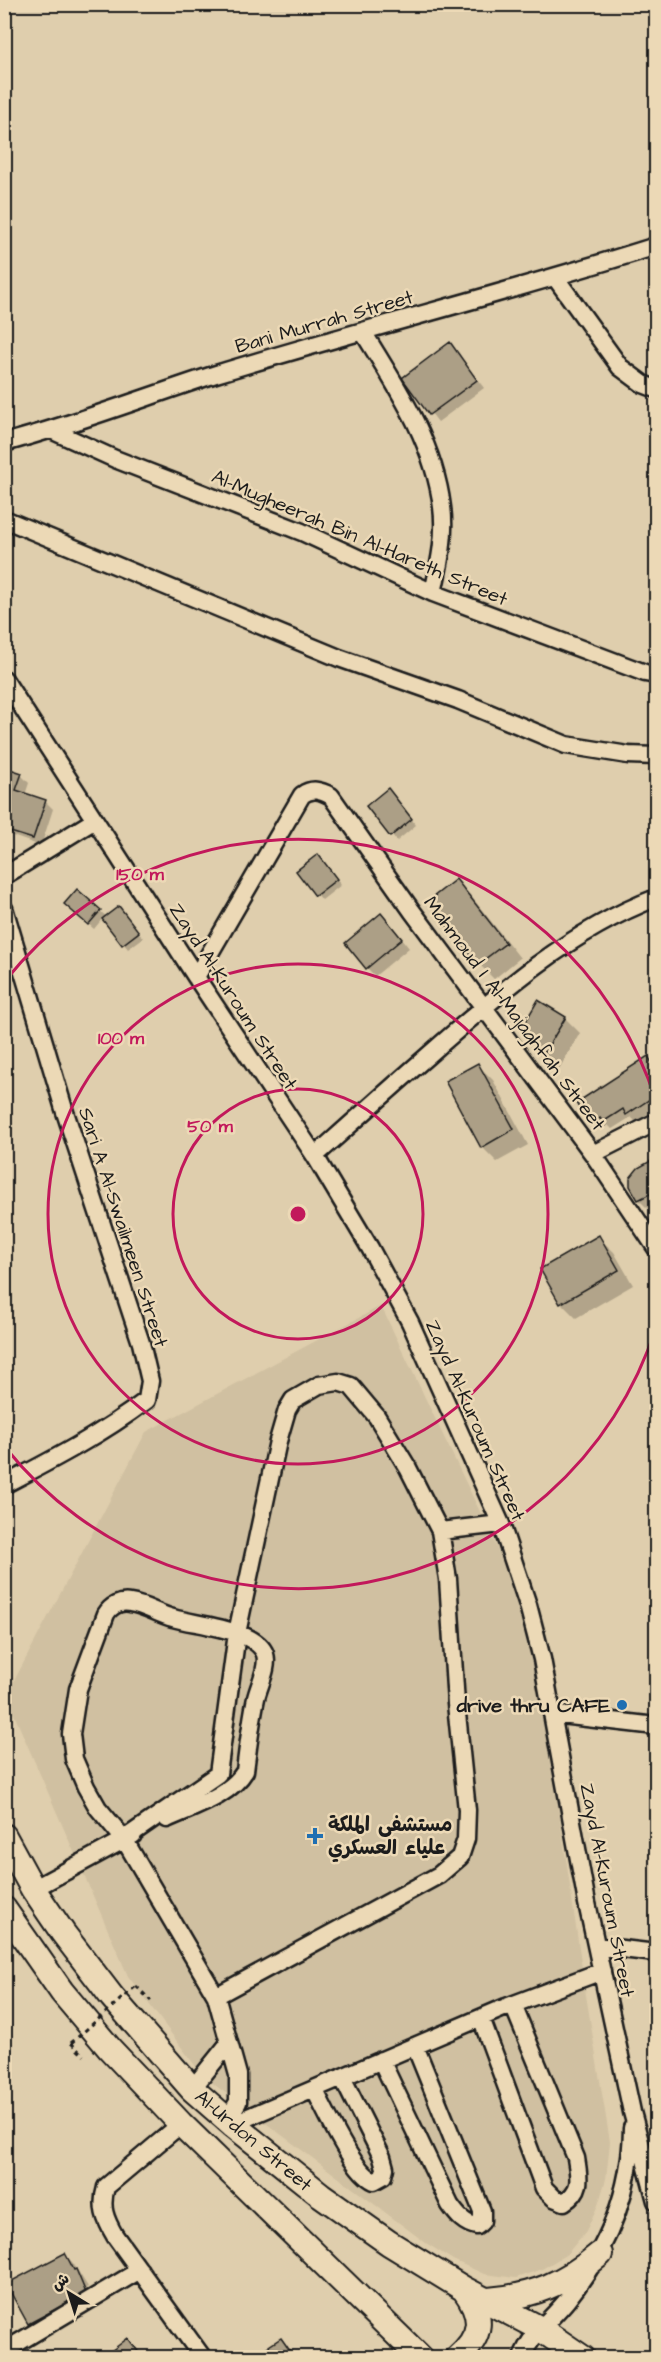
<svg xmlns="http://www.w3.org/2000/svg" width="661" height="2362" viewBox="0 0 661 2362" font-family="'Architects Daughter','Playpen Sans Arabic',sans-serif">
	<style>
		.built { fill: #d0c0a1 }
		.shadow { fill: #0003 }
		.building { fill: #ac9f86; stroke: #1c1c1c; stroke-width: 1.5 }
		.lines { fill: none; stroke-linecap: round; stroke-linejoin: round }
		.minor-casing { stroke: #1c1c1c; stroke-width: 21 }
		.highway-casing { stroke: #1c1c1c; stroke-width: 28 }
		.path { stroke: #1c1c1c; stroke-width: 3; stroke-dasharray: 4.5 4.5; stroke-linecap: butt }
		.minor { stroke: #ecd9b6; stroke-width: 16 }
		.highway { stroke: #ecd9b6; stroke-width: 24 }
		.path-bridge { stroke: #1c1c1c; stroke-width: 3; stroke-dasharray: 4.5 4.5; stroke-linecap: butt }
		.ring { fill: none; stroke: #c2185b; stroke-width: 3 }
		.poi-dot { fill: #1f6fb2; stroke: #ecd9b6; stroke-width: 2 }
		.labels { text-anchor: middle; stroke-width: 5; stroke-linejoin: round; paint-order: stroke }
		.street-label { font-size: 20px; fill: #1c1c1c; stroke: #ecd9b6 }
		.poi-label { font-size: 20px; font-weight: bold; fill: #1c1c1c; stroke: #ecd9b6; text-anchor: end }
		.centre { fill: #c2185b; stroke: #ecd9b6; stroke-width: 3 }
		.ring-label { font-size: 18px; text-anchor: middle; font-weight: bold; fill: #c2185b; stroke: #ecd9b6; stroke-width: 5; stroke-linejoin: round; paint-order: stroke }
	</style>
	<rect width="100%" height="100%" fill="#dfcead"/>
	<filter id="ink" filterUnits="userSpaceOnUse"><feTurbulence type="fractalNoise" baseFrequency=".0167" numOctaves="2"/><feDisplacementMap in="SourceGraphic" scale="12" xChannelSelector="R" yChannelSelector="G"/><feConvolveMatrix kernelMatrix="1 2 1 2 8 2 1 2 1" color-interpolation-filters="sRGB"/></filter>
	<g filter="url(#ink)">
		<!-- built -->
		<path class="built" d="M381,1306L531,1618L585,1989L610,2142L606,2179L598,2205L586,2231L567,2254L542,2269L516,2278L484,2274L453,2260L426,2243L203,2076L128,1976L6,1696L146,1432Z"/>
		<!-- shadow -->
		<path class="shadow" d="M450,344L484,388L438,422L404,378Z
			M4,769L21,775L29,783L25,795L45,801L53,809L41,846L4,833Z
			M393,795L416,825L397,841L368,806Z
			M323,861L341,885L322,900L298,871Z
			M456,881L471,896L520,958L494,979L479,964L430,901Z
			M119,908L143,938L128,949L103,918L94,929L71,909L100,911L107,917Z
			M389,923L409,948L375,976L367,968Z
			M565,1018L580,1033L559,1069L536,1050L537,1048L531,1041L532,1039L523,1029Z
			M648,1058L656,1068V1108L636,1122L631,1117L612,1129L608,1125L603,1129L596,1121L593,1123L585,1115Z
			M478,1065L493,1080L528,1145L497,1162L482,1147Z
			M656,1160V1203L647,1208L639,1200V1169Z
			M598,1237L614,1252L633,1285L576,1318L561,1303Z
			M65,2255L73,2263L88,2287L86,2288L93,2302L37,2332L29,2324Z
			M4,2331L14,2346L4,2352Z
			M128,2340L145,2358H104Z"/>
		<!-- building -->
		<path class="building" d="M450,342L477,380L429,415L402,378Z
			M4,767L22,773L16,790L46,800L33,839L4,830Z
			M388,788L412,819L390,837L366,806Z
			M318,854L337,879L315,896L296,871Z
			M456,879L506,943L477,965L428,901Z
			M77,889L101,910L88,925L64,904Z
			M119,906L139,932L122,945L102,919Z
			M381,913L402,939L366,969L345,943Z
			M538,1000L566,1017L543,1055L534,1050L537,1046L529,1041L532,1036L521,1029Z
			M648,1056L656,1070V1095L626,1115L623,1109L603,1122L600,1118L594,1122L588,1113L584,1116L576,1103Z
			M478,1063L514,1129L481,1148L445,1081Z
			M656,1158V1191L638,1200L630,1186V1178L638,1168Z
			M599,1235L619,1270L560,1304L540,1269Z
			M65,2253L74,2270L76,2269L86,2293L28,2324L6,2284Z
			M128,2338L143,2358H102Z
			M281,2338L295,2358H261L269,2352L266,2348Z"/>
		<g class="lines">
			<!-- minor casing -->
			<g class="minor-casing">
				<path id="minor" d="M555,277L620,367L643,384L656,389
					M363,332C397,387 434,442 442,507C446,536 439,565 433,593
					M51,430L115,459L302,532L433,593L645,673L656,675
					M4,443C76,424 145,397 216,374C362,329 511,292 656,246
					M4,519L339,658L458,700L566,745L628,755L656,756
					M4,679L196,977L315,1156L370,1248L410,1322L501,1524L528,1605L542,1659L587,1903L632,2112L656,2201
					M4,876L95,820
					M4,908L64,1109L141,1343L150,1381L147,1400C102,1434 54,1459 4,1485
					M196,977L302,795C312,788 320,790 331,796L412,911L593,1154L656,1248
					M593,1154L656,1122
					M315,1156C353,1122 392,1087 431,1053C499,993 571,930 656,898
					M440,1531L501,1524
					M552,1714L656,1726
					M167,1819C193,1807 230,1796 245,1771C248,1747 251,1722 256,1698C259,1685 269,1667 265,1654C256,1629 196,1625 173,1618C158,1614 145,1605 130,1603C120,1601 111,1606 106,1614L78,1689L71,1734L74,1759L86,1787L98,1808L124,1839L216,1996L238,2075V2102L227,2120
					M124,1839L218,1774L237,1633L278,1441L287,1410L293,1400L319,1385L338,1382L351,1386L377,1417L408,1468L440,1531L448,1579L456,1704L467,1810L466,1839L460,1857L439,1875L216,1996
					M33,1889L133,1835
					M597,1946L656,1953
					M481,2018L544,2188L554,2198L564,2202C583,2190 579,2178 576,2158L513,2005
					M381,2060L450,2205C457,2215 464,2224 477,2226L482,2221V2211L415,2046
					M192,2089L229,2043
					M314,2089C326,2111 352,2171 374,2181L383,2176L385,2168L382,2157L342,2077
					M181,2124L106,2187C100,2207 105,2219 115,2236L203,2358
					M232,2124L506,2007L602,1971
					M4,2351L140,2270
					M522,2358C531,2333 551,2320 567,2300C607,2250 631,2193 632,2128"/>
			</g>
			<!-- highway casing -->
			<g class="highway-casing">
				<path id="highway" d="M4,1836L33,1889L63,1933L112,1997L192,2089L232,2124L321,2195L389,2243L464,2289L539,2328L583,2358
					M4,1909L62,1992L110,2049L181,2124L421,2358
					M488,2300C532,2297 566,2283 600,2254
					M457,2358C483,2336 484,2316 464,2289"/>
			</g>
			<!-- path -->
			<path class="path" d="M136,1986L151,2001
				M71,2043L84,2056"/>
			<!-- minor -->
			<use href="#minor" class="minor"/>
			<!-- highway -->
			<use href="#highway" class="highway"/>
			<!-- path-bridge -->
			<path class="path-bridge" d="M71,2043L136,1986"/>
		</g>
	</g>
	<!-- distance rings -->
	<g class="ring">
		<circle cx="298" cy="1214" r="125"/>
		<circle cx="298" cy="1214" r="250"/>
		<path d="M656 1327A375 375 0 0 1 5 1447M5 981A375 375 0 0 1 656 1101"/>
	</g>
	<!-- markers -->
	<g class="poi-dot">
		<circle cx="622" cy="1705" r="6"/>
		<path d="M312 1827h6v6h6v6h-6v6h-6v-6h-6v-6h6z"/>
	</g>
	<g class="labels">
		<!-- street labels -->
		<g class="street-label">
			<text transform="translate(324 321) rotate(-16)" y="7">Bani Murrah Street</text>
			<text transform="translate(360 537) rotate(23)" y="7">Al-Mugheerah Bin Al-Hareth Street</text>
			<text transform="translate(234 996) rotate(57)" y="7">Zayd Al-Kuroum Street</text>
			<text transform="translate(515 1013) rotate(53)" y="7">Mahmoud I Al-Majaghfah Street</text>
			<text transform="translate(124 1227) rotate(72)" y="7">Sari A Al-Swailmeen Street</text>
			<text transform="translate(476 1420) rotate(66)" y="7">Zayd Al-Kuroum Street</text>
			<text transform="translate(608 1890) rotate(79)" y="7">Zayd Al-Kuroum Street</text>
			<text transform="translate(254 2140) rotate(40)" y="7">Al-Urdon Street</text>
		</g>
		<!-- poi labels -->
		<g class="poi-label">
			<text x="610" y="1712">drive thru CAFE</text>
			<text x="328" y="1831" text-anchor="start">مستشفى الملكة<tspan x="328" dy="23">علياء العسكري</tspan></text>
		</g>
	</g>
	<circle cx="298" cy="1214" r="9" class="centre"/>
	<g class="ring-label">
		<text x="140" y="880">150 m</text>
		<text x="121" y="1044">100 m</text>
		<text x="210" y="1132">50 m</text>
	</g>
	<!-- margin -->
	<rect width="661" height="2362" fill="none" stroke="#ecd9b6" stroke-width="24"/>
	<rect x="12" y="12" width="637" height="2338" fill="none" stroke="#1c1c1c" stroke-width="2" filter="url(#ink)"/>
	<!-- north arrow -->
	<g transform="translate(69 2293) rotate(322)" stroke="#ecd9b6" stroke-width="4.5" paint-order="stroke">
	<path d="M0-4.5L10 22L0 15L-10 22Z" fill="#1c1c1c"/>
	<text y="-9" font-size="16" font-weight="bold" text-anchor="middle" fill="#1c1c1c">ش</text>
	</g>
</svg>
